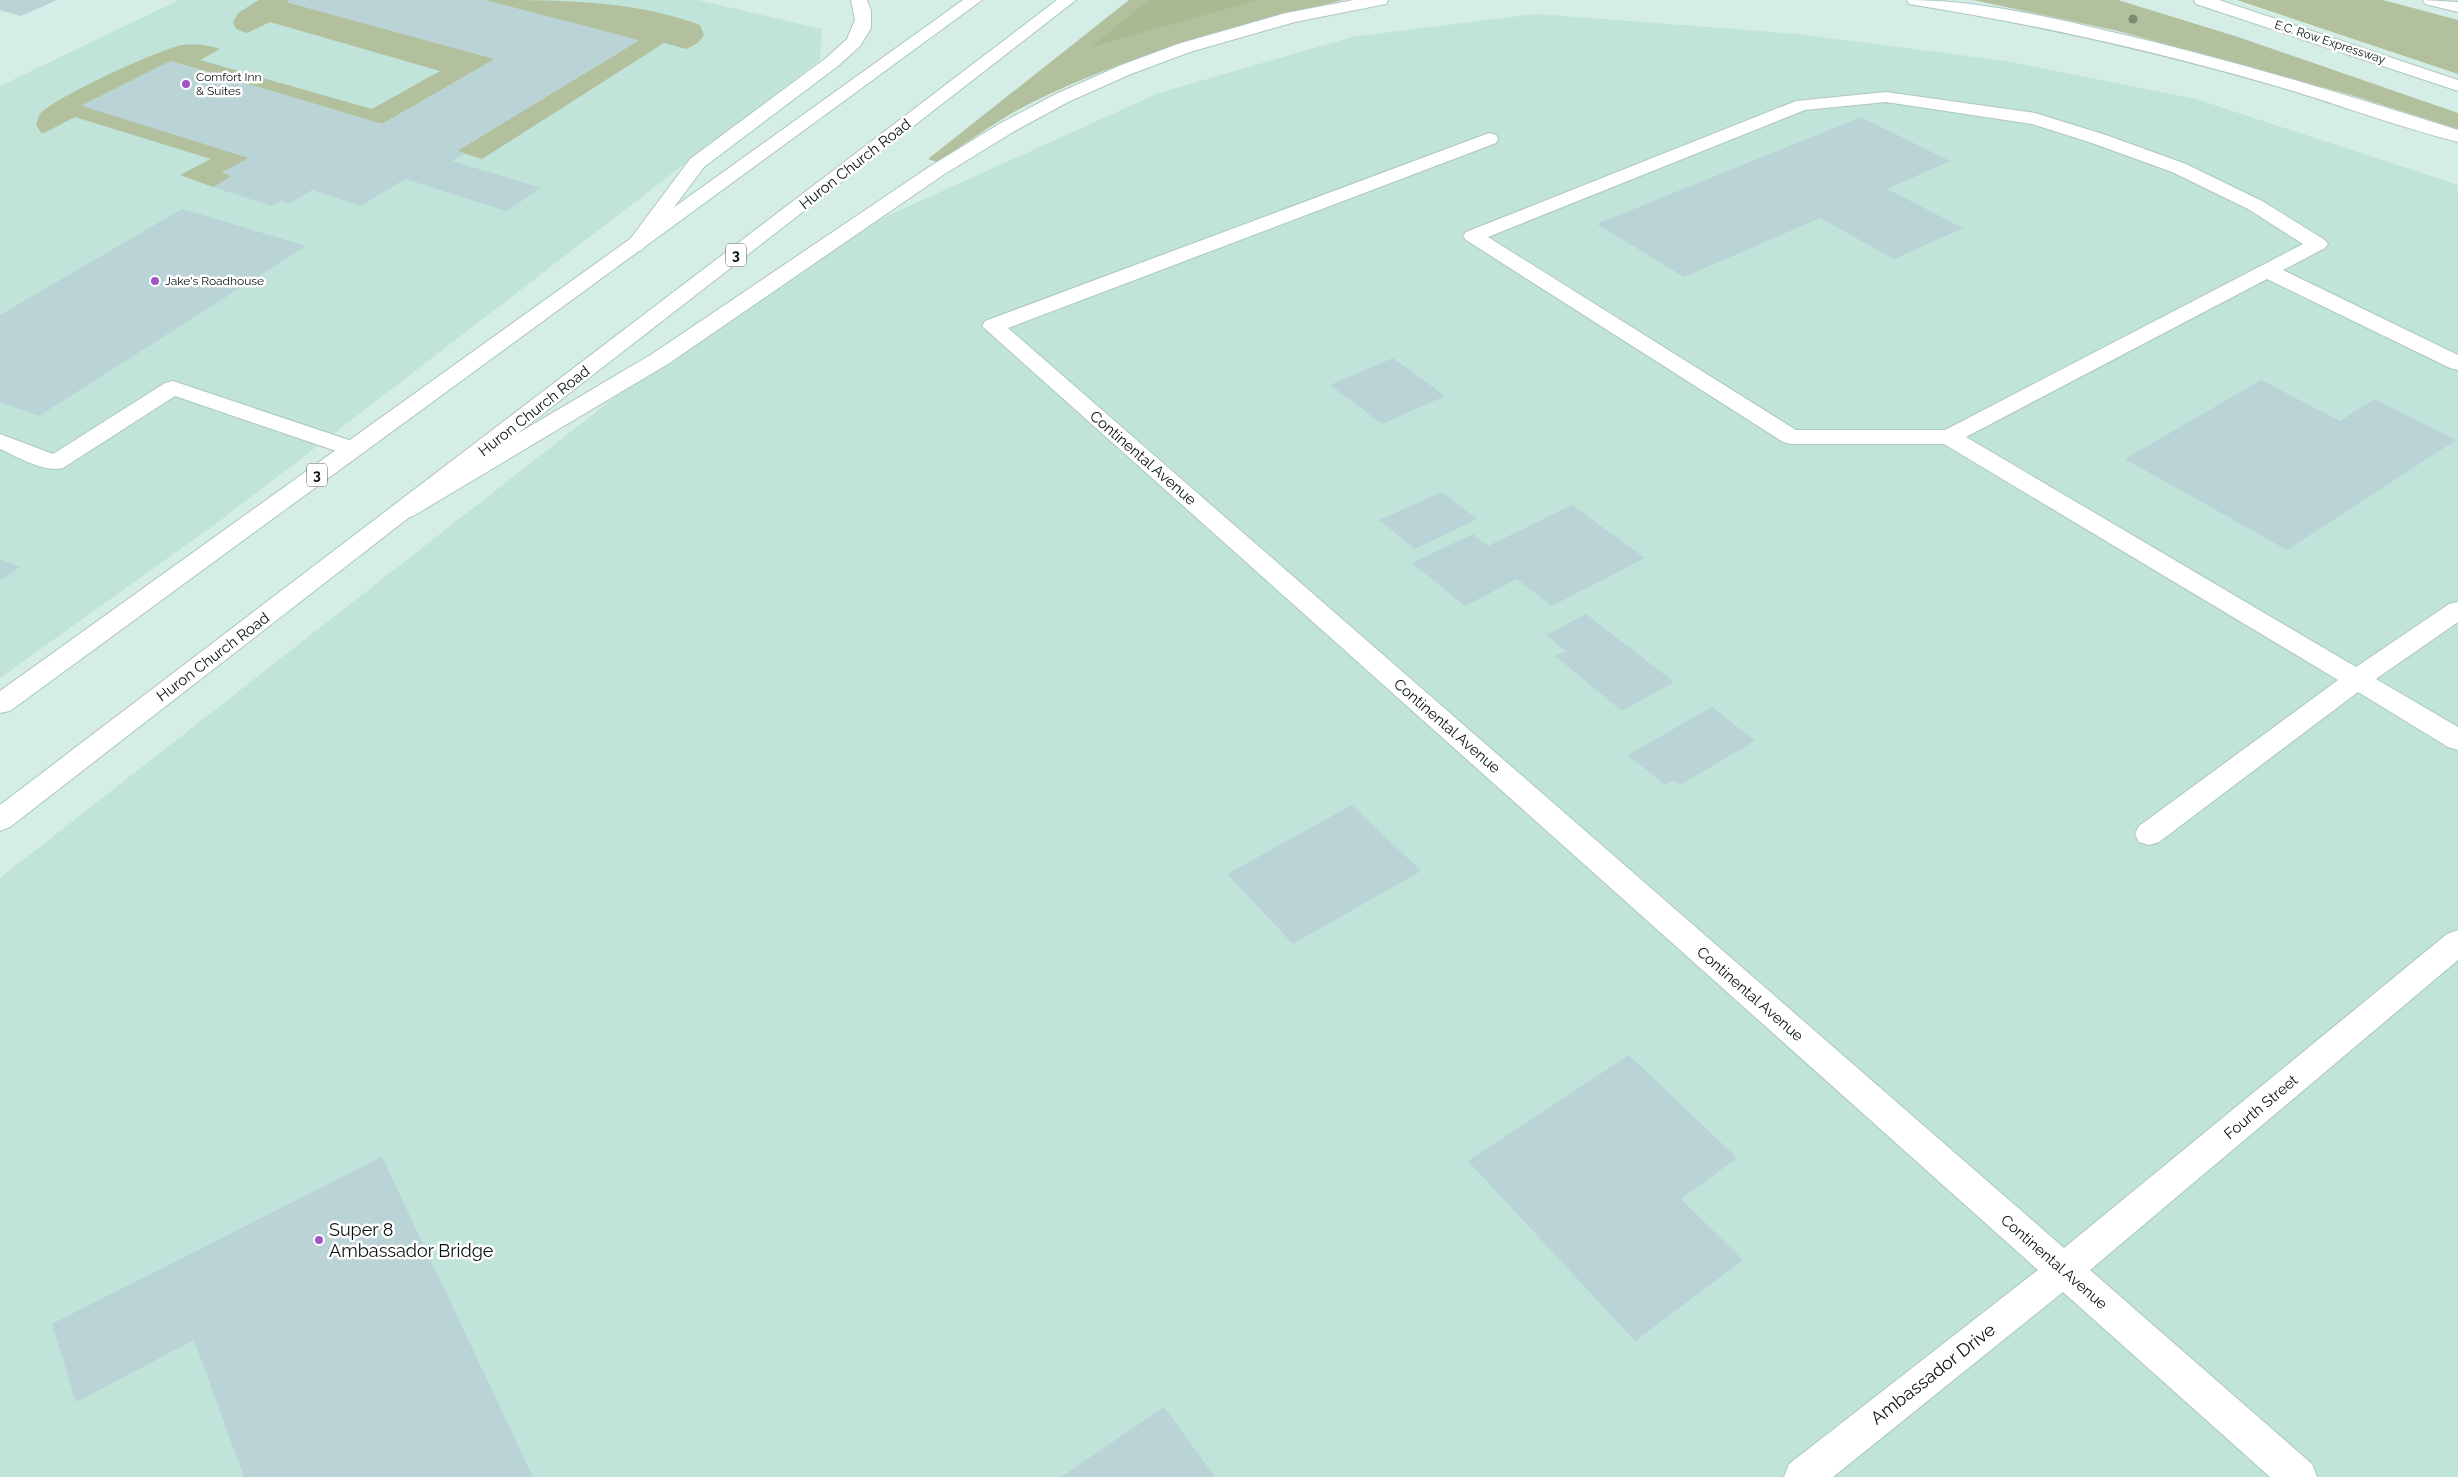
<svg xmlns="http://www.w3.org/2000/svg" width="2458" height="1477" viewBox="0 0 2458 1477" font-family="Raleway,sans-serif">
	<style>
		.built { fill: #c0e3da }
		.green { fill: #b3c09e }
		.forest { fill: #a9b991 }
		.building { fill: #bad3d6 }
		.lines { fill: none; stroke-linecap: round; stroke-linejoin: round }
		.service-casing { stroke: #adc6c0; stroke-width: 2 }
		.minor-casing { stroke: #adc6c0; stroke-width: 2 }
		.trunk-casing { stroke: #adc6c0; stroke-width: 2 }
		.motorway-casing { stroke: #adc6c0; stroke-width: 2 }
		.service { fill: #fff; fill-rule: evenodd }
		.minor { fill: #fff; fill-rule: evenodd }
		.trunk { fill: #fff; fill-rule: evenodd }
		.motorway { fill: #fff; fill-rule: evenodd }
		.tree { fill: #798c70 }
		.poi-dot { fill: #a155c7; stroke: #fff; stroke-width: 2 }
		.labels { text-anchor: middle; stroke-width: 5; stroke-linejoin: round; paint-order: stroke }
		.far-street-label { font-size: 12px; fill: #0a1311; stroke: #fff }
		.far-poi-label { font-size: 12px; fill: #0a1311; stroke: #fff; text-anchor: start }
		.shield { fill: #fff; stroke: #545a58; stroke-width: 1 }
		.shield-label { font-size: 14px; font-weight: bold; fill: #0a1311 }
		.street-label { font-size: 15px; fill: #0a1311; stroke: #fff }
		.near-poi-label { font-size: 18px; fill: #0a1311; stroke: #fff; text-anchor: start }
		.near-street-label { font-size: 18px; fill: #0a1311; stroke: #fff }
	</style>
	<rect width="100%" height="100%" fill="#d4ede7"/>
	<!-- built -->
	<path class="built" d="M179,0H698L822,29L820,60L221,520L0,678V86Z
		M1537,14L1798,34L2006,61L2196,99L2458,185V1477H0V878L679,347L874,222L1159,93L1352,37Z"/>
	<!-- green -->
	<path class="green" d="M259,0H290L287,2L495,59L382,124L171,61L83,105L249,158L223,172L232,176L213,187L180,175L211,159L75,117L42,134L36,125C37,122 38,117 40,114C53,98 160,49 182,45C196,43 207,45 220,49L200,60L372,109L440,71L270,22L247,33L236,29L233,22L238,13Z
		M485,0C557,0 634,0 700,25L704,35L698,43L686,49L664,43L482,159L457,151L638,41Z
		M1129,0H1343C1235,26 1126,55 1027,105C996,121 967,143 937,162L928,159Z
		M1973,0H2118L2238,37L2458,113V129L2351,95L2118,31Z
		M2237,0H2383L2458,20V74Z"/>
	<!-- forest -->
	<path class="forest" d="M1148,0H1258L1091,47Z"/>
	<!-- building -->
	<path class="building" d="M0,0H57L21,16L0,10Z
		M290,0H485L639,40L457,151L465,153L452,161L541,188L506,211L405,179L361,206L312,190L288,204L280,201L271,206L213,187L232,176L222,173L249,158L82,106L171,61L382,124L495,59L286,2Z
		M1861,117L1950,161L1887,189L1963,228L1894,259L1820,218L1684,277L1597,224Z
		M182,209L306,246L39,416L0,402V315Z
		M1393,358L1445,396L1382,424L1330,385Z
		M2261,380L2340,421L2374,399L2456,440L2287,550L2125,459Z
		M1442,492L1477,519L1415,549L1379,520Z
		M1572,505L1645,558L1552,606L1517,579L1465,606L1412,563L1473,534L1488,546Z
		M0,559L20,567L0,581Z
		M1586,614L1674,682L1622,711L1555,656L1566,651L1546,635Z
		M1712,707L1755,741L1680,785L1673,780L1665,785L1628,755Z
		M1352,805L1421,871L1293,944L1227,874Z
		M1629,1055L1737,1158L1681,1199L1743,1260L1635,1341L1468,1161Z
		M382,1157L533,1477H244L194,1340L76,1402L52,1324Z
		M1164,1407L1215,1477H1061Z"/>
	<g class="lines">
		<!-- service casing -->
		<g class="service-casing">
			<path id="service" d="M1886,92L2035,113L2106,135L2186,164L2262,201L2325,240L2328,244L2325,248L2283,270L2458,355V370L2450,368L2267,279L1966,437L2356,667L2449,604L2458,602V622L2376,679L2458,727V750L2448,747L2358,692L2159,842L2149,845L2139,842L2135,834L2139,826L2338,680L1944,444H1791L1783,442L1466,240L1463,236L1466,232L1796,101ZM1886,102L2032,124L2092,143L2172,172L2248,209L2303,244L1945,430H1796L1488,237L1805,110Z
				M173,381L361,444L365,449L361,454L353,456L345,454L175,396L63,468C44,473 18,457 0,449V434L53,454L165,383Z"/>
		</g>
		<!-- minor casing -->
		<g class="minor-casing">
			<path id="minor" d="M1489,133L1496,135L1498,139L1496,143L1008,328L2064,1248L2447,934L2458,930V960L2090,1270L2312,1464L2317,1477H2270L2063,1292L1833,1477H1784L1789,1464L2038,1270L982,326L985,321Z"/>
		</g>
		<!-- trunk casing -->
		<g class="trunk-casing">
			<path id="trunk" d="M963,0H982L10,711L0,713V691Z
				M1057,0H1076L10,827L0,831V805Z"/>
		</g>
		<!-- motorway casing -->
		<g class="motorway-casing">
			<path id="motorway" d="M851,0H867L871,11V28L860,46L838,66L704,167L642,250L635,252L628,250L625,246L690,159L826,58L847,39L855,20Z
				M1354,0H1388L1386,4L1295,22L1190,52L1131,74L1068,102L1013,132L943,175L668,364L413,516L404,519L395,516L392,511L395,506L652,354L929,167L999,124L1056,94L1119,66L1178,44L1286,13Z
				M1907,0C1976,0 2045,16 2112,32C2229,59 2344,94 2458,130V142C2393,126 2330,101 2266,83C2150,50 2034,24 1915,5L1909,4Z
				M2194,0H2219L2458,80V91L2196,4Z
				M2423,0L2458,2V12L2425,4Z"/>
		</g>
		<!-- service -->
		<use href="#service" class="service"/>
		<!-- minor -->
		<use href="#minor" class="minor"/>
		<!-- trunk -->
		<use href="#trunk" class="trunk"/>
		<!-- motorway -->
		<use href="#motorway" class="motorway"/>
	</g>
	<!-- trees -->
	<circle class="tree" cx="2133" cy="19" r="4.5"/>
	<!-- markers -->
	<g class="poi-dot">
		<circle cx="186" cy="84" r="5"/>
		<circle cx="155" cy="281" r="5"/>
		<circle cx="319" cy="1240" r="5"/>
	</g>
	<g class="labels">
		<!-- far-street labels -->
		<g class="far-street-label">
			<text transform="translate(2330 42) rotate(18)" y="4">E.C. Row Expressway</text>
		</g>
		<!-- far-poi labels -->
		<g class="far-poi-label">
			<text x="196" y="81">Comfort Inn<tspan x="196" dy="14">&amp; Suites</tspan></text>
			<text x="165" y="285">Jake's Roadhouse</text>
		</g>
		<!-- shield labels -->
		<g class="shield">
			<rect x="726" y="243.5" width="20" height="23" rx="4"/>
			<rect x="307" y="463.5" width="20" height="23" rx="4"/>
		</g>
		<g class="shield-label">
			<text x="736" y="260">3</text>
			<text x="317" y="480">3</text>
		</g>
		<!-- street labels -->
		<g class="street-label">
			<text transform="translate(855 164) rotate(-38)" y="5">Huron Church Road</text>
			<text transform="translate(534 411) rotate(-38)" y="5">Huron Church Road</text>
			<text transform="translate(1143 458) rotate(41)" y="5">Continental Avenue</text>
			<text transform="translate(213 657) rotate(-37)" y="5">Huron Church Road</text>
			<text transform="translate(1447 726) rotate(41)" y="5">Continental Avenue</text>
			<text transform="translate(1750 994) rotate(41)" y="5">Continental Avenue</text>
			<text transform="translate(2261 1107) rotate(-40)" y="5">Fourth Street</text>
			<text transform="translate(2054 1262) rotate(41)" y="5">Continental Avenue</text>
		</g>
		<!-- near-poi labels -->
		<g class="near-poi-label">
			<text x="329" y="1236">Super 8<tspan x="329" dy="21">Ambassador Bridge</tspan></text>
		</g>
		<!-- near-street labels -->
		<g class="near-street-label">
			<text transform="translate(1933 1374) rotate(-38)" y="6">Ambassador Drive</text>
		</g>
	</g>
</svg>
